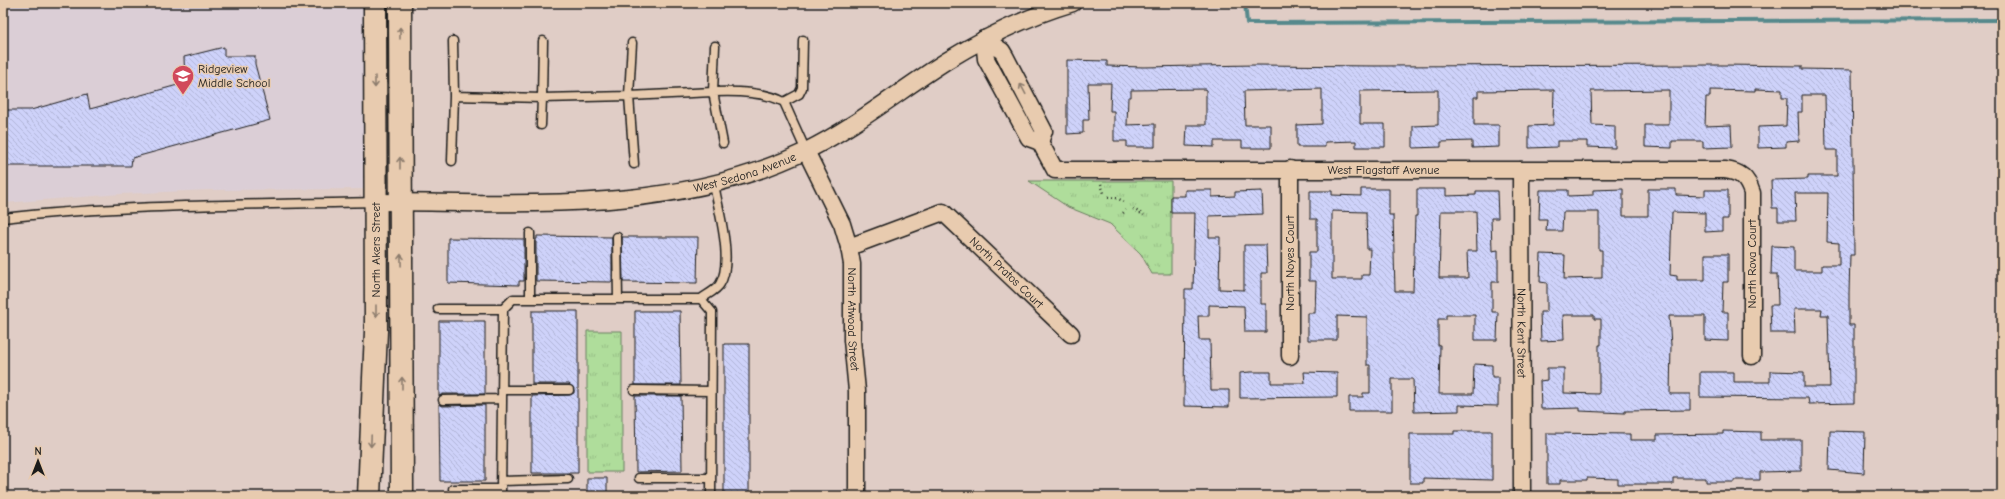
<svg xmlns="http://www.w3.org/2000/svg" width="2005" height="499" viewBox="0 0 2005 499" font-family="'Comic Neue',sans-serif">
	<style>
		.built { fill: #dbced6 }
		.grass { fill: url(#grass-tufts); stroke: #667c5c }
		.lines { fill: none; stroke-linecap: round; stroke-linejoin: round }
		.stream { stroke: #57898c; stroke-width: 4 }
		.building { fill: url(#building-back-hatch); stroke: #1c1c1c; fill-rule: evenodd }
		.service-casing { stroke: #1c1c1c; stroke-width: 11 }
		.minor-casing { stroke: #1c1c1c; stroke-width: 19 }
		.secondary-casing { stroke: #1c1c1c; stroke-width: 25 }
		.path { stroke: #1c1c1c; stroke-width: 2.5; stroke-dasharray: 1 3; stroke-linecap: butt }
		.service { stroke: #e8cbaf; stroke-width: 8 }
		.minor { stroke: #e8cbaf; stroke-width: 16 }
		.secondary { stroke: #e8cbaf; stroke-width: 22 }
		.oneway { stroke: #8c7c6d }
		.labels { text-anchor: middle; stroke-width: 3; stroke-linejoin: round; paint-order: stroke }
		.poi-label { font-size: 12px; fill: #1c1c1c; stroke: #e8cbaf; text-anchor: start }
		.street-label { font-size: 12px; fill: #1c1c1c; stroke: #e8cbaf }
	</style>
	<defs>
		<pattern id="grass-tufts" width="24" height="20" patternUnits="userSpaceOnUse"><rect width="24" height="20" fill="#afdd9b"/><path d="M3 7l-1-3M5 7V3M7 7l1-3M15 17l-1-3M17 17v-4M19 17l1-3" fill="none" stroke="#96bd85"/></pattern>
		<pattern id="building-back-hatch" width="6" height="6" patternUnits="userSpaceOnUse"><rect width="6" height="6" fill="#ced2fa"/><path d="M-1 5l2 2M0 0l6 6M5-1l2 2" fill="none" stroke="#b0b4d6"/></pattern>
	</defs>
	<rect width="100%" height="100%" fill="#e0cdc6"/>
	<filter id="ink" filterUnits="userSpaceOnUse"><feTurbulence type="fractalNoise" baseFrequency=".025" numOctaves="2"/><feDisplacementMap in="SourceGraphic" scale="8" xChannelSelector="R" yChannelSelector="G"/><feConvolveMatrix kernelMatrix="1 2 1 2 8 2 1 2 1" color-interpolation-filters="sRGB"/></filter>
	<g filter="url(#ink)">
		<!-- built -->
		<path class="built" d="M3,3H363L365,189L208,190L121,194L3,203Z"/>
		<!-- grass -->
		<path class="grass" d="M1029,181H1171V274H1152L1141,254L1110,224L1068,207Z
			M587,331H622V472H587Z"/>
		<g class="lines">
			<!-- stream -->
			<path class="stream" d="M1245,3L1247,23L2002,20"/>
		</g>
		<!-- building -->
		<path class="building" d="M224,47V56H255V64L270,120L132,158L131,166H3V110H31L87,94L90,109L185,83L184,57Z
			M1067,60L1107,61V66L1144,67L1255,65L1374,66L1722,65L1802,66V69L1852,70L1854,255H1850L1849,293V325H1854V403L1809,404L1808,398L1700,397V372H1734V382H1770V371L1804,372V387H1830L1828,315H1821L1822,309H1794L1795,333H1771L1770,305H1778L1777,274H1771L1772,246L1794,247V271H1822V265H1839V243L1827,242L1828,193H1795L1796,221H1778V208H1772L1771,180L1808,179V176H1837V150H1826L1825,95H1802V112H1798L1799,141L1786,142V147L1758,148V127L1786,126L1787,98H1782V90L1755,89V91L1710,90V97H1706L1705,126L1731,125L1732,147L1703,148V141H1672V148L1645,147V125H1669V90L1591,91L1592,125L1615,126V148L1587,147V141H1557V147L1529,148V126L1553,125L1554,90L1478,91V97H1474V125H1499V147L1472,148V141L1441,142V147L1413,148V126L1438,125V90L1360,91V124H1385V147H1356V141L1325,142V147H1297V125L1322,124V89L1244,91L1245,125H1271V148H1242V141H1214V147L1186,146L1187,125H1206V89L1131,90V97H1128L1127,125L1155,124V147H1127V141H1114V111H1110L1111,83H1088L1089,120H1083V133L1067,134Z
			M1361,189H1389V215H1393L1395,291H1413L1415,216H1417V189H1446V196L1476,195V191H1497L1498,218H1491L1492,251L1498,250V282H1492V312H1498L1497,340H1475V315H1446V319H1438V345H1440L1439,394H1473L1474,364L1492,365V377H1498V406L1459,405V411L1414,412L1413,379H1392V411H1349V397H1363V393H1370V365H1367V317L1337,316V340H1308V313H1315L1316,281H1309V252H1317V219H1310V191H1332V195L1361,196ZM1332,211L1366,212L1367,249H1370L1369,275H1362V279H1332ZM1441,211H1476L1477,251H1467L1468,278H1439Z
			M1623,189V216H1648V189H1676V195L1705,196V190H1728V219H1722V231L1705,232V213L1672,212L1670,275L1677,276V280H1705V254H1728V282H1723L1722,312H1728V341L1705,340V316H1669L1671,345L1670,394H1690V410L1625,411V413L1580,411V408L1541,409L1540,381L1547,380V368H1564V393L1599,394V345H1601V319H1594V315H1563L1564,340L1541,341L1540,312H1547V283L1540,282L1541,254L1565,255L1564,279L1602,278V250H1599V212H1563L1562,231H1546L1547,219H1539L1540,190H1568V196L1593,195V190Z
			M1185,190H1212V197L1235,196V192L1262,191L1263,214L1209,216V237H1220L1219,289L1244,290V245H1266L1267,273H1261V304H1266V332H1245L1244,306L1209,305V316H1198L1199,340H1210L1211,390H1229V407L1184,406L1185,289H1193L1195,213H1171V196H1185Z
			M537,236L612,237V282L536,281V239H537Z
			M622,237H698L697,283L623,282Z
			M448,238L524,239V281H519V285L448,283Z
			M532,311H578V473H532V396L569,395L574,393V390L569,384H532Z
			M635,311H680L681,385H635Z
			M439,321H485V394H443L439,396Z
			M724,344H749V496H724Z
			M1250,372H1271V383H1305L1304,372L1337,373V397L1240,398V373Z
			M635,396H681L682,471L636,472Z
			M439,404L443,406L485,405V481H440Z
			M1454,431H1492V480L1423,478V483H1410V434H1454Z
			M1723,431L1761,432V440H1801V471L1760,472V480H1734V482H1706V478H1673V484H1618V479L1587,478V480H1560V484H1547V433L1630,434V440H1657V435L1723,434Z
			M1830,431L1865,432L1864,473L1829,470Z
			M587,478H607V496H587Z"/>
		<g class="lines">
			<!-- service casing -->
			<g class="service-casing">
				<path id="service" d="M803,40L802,88L799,94L784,102L806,151
					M453,41L454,96L542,98L543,41
					M715,46L713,92C735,91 764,91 784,102
					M541,125L542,98L629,96L632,43
					M452,161L454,96
					M634,164L629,96L713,92L723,143
					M3,218C127,204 251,205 376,202
					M530,233V299
					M617,237L618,299
					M701,299C706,295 717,290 720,284C734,261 718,209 714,184
					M438,309H503
					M502,390H569
					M634,390L711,391
					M443,400L502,399
					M639,478H711
					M501,481L568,479
					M453,489H501
					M501,496L503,309L513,299H701L712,312L711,496"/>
			</g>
			<!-- minor casing -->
			<g class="minor-casing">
				<g id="minor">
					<path id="s1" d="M984,39L986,59L1029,138L1040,142L1055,170H1725C1741,172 1747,178 1752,193V356"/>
					<path d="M984,39L1002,51L1005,56L1044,131L1040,142"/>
					<path id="s2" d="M806,151L842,224L849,247L852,264V340L857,391V496"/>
					<path d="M1290,169V356"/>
					<path id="s3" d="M1521,170L1522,496"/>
					<path id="s4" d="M376,202C520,202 672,216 806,151C857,126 900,90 948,60C987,36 1029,16 1073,3"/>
					<path id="s5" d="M849,247L943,212L1071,334"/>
				</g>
			</g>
			<!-- secondary casing -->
			<g class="secondary-casing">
				<path id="secondary" d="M400,3L402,496
					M369,496L376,331L375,3"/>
			</g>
			<!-- path -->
			<path class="path" d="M1101,184L1104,193
				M1108,197L1117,198L1126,203
				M1133,209L1144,215
				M1123,213L1126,210"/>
			<!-- service -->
			<use href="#service" class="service"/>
			<!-- minor -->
			<use href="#minor" class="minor"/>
			<!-- secondary -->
			<use href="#secondary" class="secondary"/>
		</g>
		<!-- one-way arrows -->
		<defs><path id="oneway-shaft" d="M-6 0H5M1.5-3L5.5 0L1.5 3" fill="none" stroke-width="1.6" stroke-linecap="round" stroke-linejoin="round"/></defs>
		<g class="oneway">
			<use href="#oneway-shaft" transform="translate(400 33) rotate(-90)"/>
			<use href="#oneway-shaft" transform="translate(375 82) rotate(90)"/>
			<use href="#oneway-shaft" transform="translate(1023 89) rotate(-118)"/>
			<use href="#oneway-shaft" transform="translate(400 163) rotate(-90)"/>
			<use href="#oneway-shaft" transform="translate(401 260) rotate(-91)"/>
			<use href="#oneway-shaft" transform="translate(376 311) rotate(90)"/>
			<use href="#oneway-shaft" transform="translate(402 383) rotate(-90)"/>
			<use href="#oneway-shaft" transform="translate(371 441) rotate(92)"/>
		</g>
	</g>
	<!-- icons -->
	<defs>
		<g id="school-pin" transform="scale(1.15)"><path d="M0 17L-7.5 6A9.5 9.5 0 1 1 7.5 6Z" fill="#d1495b" stroke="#e8cbaf"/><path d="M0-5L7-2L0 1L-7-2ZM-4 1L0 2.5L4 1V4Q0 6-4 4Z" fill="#fff"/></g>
	</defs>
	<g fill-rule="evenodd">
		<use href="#school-pin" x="183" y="76"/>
	</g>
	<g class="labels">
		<!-- poi labels -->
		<g class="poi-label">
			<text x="198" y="73">Ridgeview<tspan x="198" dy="14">Middle School</tspan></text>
		</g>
		<!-- street labels -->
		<g class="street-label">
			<text dy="4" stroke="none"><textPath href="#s1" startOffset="482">West Flagstaff Avenue</textPath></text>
			<text dy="4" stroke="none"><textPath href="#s4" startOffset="372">West Sedona Avenue</textPath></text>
			<text transform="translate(376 250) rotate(-90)" y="4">North Akers Street</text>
			<text transform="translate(1290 263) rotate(-90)" y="4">North Noyes Court</text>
			<text transform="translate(1752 264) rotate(-90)" y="4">North Rova Court</text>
			<text dy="4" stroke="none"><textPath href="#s5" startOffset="188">North Pratos Court</textPath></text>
			<text dy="4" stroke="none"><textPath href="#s2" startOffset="178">North Atwood Street</textPath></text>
			<text dy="4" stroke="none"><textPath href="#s3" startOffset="163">North Kent Street</textPath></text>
		</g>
	</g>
	<!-- margin -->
	<rect width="2005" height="499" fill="none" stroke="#e8cbaf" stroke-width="16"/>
	<rect x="8" y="8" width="1989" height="483" fill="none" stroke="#1c1c1c" stroke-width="1.5" filter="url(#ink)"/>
	<!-- north arrow -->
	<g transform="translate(38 461)" stroke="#e8cbaf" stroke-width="3" paint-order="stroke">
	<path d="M0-3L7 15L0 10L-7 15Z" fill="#1c1c1c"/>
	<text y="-6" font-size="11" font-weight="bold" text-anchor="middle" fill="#1c1c1c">N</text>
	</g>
</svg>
